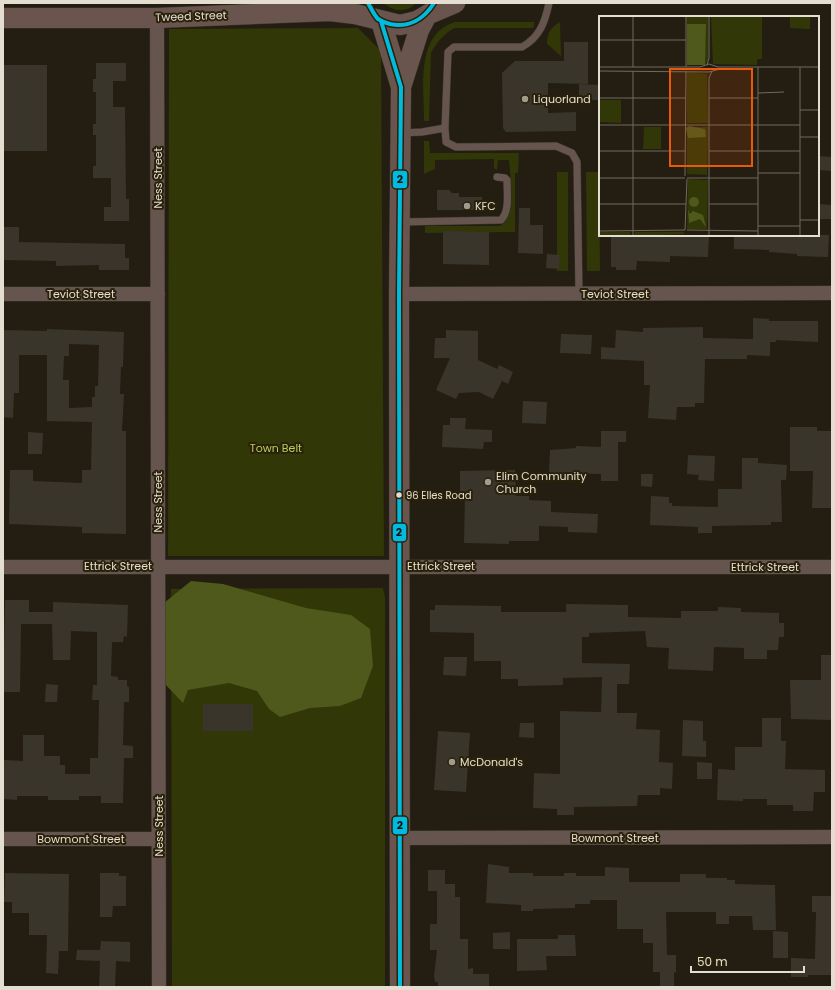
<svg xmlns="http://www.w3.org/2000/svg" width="835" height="990" viewBox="0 0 835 990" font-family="Poppins,sans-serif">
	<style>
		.green { fill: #313707 }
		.forest { fill: #4f591c }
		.building { fill: #3a352b; fill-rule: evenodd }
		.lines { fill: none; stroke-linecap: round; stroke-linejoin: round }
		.lane-casing { stroke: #3c382d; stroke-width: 8 }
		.street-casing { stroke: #3c382d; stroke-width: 15 }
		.secondary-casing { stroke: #3c382d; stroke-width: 21 }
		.lane { stroke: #66544e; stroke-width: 7 }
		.street { stroke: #66544e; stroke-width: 14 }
		.secondary { stroke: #69554e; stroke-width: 20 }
		.bus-1-casing { stroke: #2a210a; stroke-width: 7 }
		.bus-1 { stroke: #00bbde; stroke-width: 4 }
		.poi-dot { fill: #a09b8d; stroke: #2a210a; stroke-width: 1.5 }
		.bus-dot { fill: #e4ded0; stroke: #2a210a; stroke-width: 1.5 }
		.labels { text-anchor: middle; stroke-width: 4; stroke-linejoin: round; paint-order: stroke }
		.bus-label { font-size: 10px; fill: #e4ded0; stroke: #2a210a; text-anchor: start }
		.street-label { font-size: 11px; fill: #e4ded0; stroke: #2a210a }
		.poi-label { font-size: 11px; fill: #e4ded0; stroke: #2a210a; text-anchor: start }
		.park-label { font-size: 11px; fill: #b8ce58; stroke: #2a210a }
		.inset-road { fill: none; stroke: #706b5d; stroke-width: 1 }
		.view { fill: #e8590c; fill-opacity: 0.15; stroke: #e8590c; stroke-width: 2 }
		.inset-edge { fill: none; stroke: #e4ded0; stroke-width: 2 }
		.line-badge { stroke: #2a210a; stroke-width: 1.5 }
		.pale-badge-label { font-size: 11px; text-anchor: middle; font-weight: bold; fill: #111 }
	</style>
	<rect width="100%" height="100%" fill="#231e11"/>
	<!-- green -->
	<path class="green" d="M384,3H416C407,13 393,12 384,3Z
		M455,22H534V27L532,28H454C444,34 436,43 431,53L429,121H424C424,88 415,34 455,22Z
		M560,22L561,56L547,44C547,33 551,27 560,22Z
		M358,28L381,51L384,556H168L169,29Z
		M424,141H429L430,153H519L518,173H515V232L425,233V226H499C518,218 510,178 509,160H498L497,170L494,168V159L435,160V169L424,174Z
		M557,172H568V271H557Z
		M586,172H599L600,271H587Z
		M383,588L385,597V987H172L171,589Z"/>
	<!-- forest -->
	<path class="forest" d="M191,581L223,584L306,608L351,615L370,629L373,666L361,698L340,706L310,708L280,717L269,709L257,691L229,683L188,690L183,703L164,683V603Z"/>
	<!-- building -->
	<path class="building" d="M564,42H588V84L548,83V113L576,112V131L506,132L503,128L502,73L515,61H564Z
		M96,63H126V81H113V107H125L126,199H129V221H104V207H111V178H93V166H96V135H93V124H96V92H93V79H96Z
		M3,65H47V151H3Z
		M579,84L598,85V100H579Z
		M818,156L832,157V171L818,170Z
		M437,190H449L452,193H459V197H482V210H437Z
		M819,204L832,205V219H819Z
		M519,208H530V225H543V254L518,253Z
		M3,227H19V242L125,244V258H129V270H99V265L56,266V261L3,260Z
		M443,231L489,232V265L443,264Z
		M611,235L688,237V235H709L708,257L670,256V262L637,261L636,270H616V267H611Z
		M734,235H829L828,257L797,256V254L769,252V250L734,249Z
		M547,254L560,255L559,269L546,268Z
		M753,318L769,319V321H818V342L776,340V342H770V356L747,355V359H705L704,403H695V407H677L676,420L648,418L650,385H644V361L601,359V347L615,348L616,330L643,332V328L703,327V338L753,339Z
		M47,329L124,332L123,367H121L120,394H124L122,431H126V534L82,533V527L9,524L10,470H33V481L82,483V470H91L92,422L47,421V355H19V393H14L13,418L3,417V330L47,331ZM69,344L99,345L98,386H95V397H92V407L69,408V380H63L64,356H69Z
		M446,330L478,331V360L497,369L499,365L513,372L508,384L502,381L493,399L479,392L459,393L456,399L436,390L450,358H434L435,338H446Z
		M561,334L592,335L591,354L560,353Z
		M523,401L547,402L546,424L522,423Z
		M450,418H466L465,429L492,430V442H484L483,449L442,447L443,425H450Z
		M790,427H817V431H832V508H812L813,471H790Z
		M601,431H626V442H618V481H601V474L549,473L550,450L576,448V446L601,447Z
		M28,432L43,433L42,454H28Z
		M688,455L715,456L714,481L698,480L699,475L687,474Z
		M742,458H758V463L787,465L786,480H781L782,522H771V525L712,526V533H698V527L650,525L651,496L669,497V503H672V506L718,507V489H742Z
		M515,470L516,496H529V500L551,501V512L598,514L597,533L568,532V527L539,526V541H509V544L464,543L465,494H460V471Z
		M641,474H653L652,487L641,486Z
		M5,600H29V612H53V602L128,605L127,637L124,636L123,642H112L111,676L118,677V680H127V686L129,687V702H124L123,745L133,746V758H124L123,803H101V796H79V800H48V796H17V800L3,799L4,760L23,761V735H44V756H60V765H65V774H90V758H98L99,700H92L93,685H97V632L71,631L70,660H53L52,624H21L20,692H3Z
		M566,604L628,605V617L681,618V611H718V607L741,608V612L779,613V623H784V637H779L778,650H767V659H744V648L714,647L713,671L668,669L669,648L647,647L645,631L589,633V637H582V663L630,664L629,684H617V713H637L636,729L660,730L659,762L673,763L672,789L660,788V795H638L637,806L574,807V815H557V809L533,808L534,773L560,774V711L601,712L602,677L563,678V685L518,686V679H501V661H474V633L430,632V610H435V605L501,606V612H566Z
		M821,655H832V720L791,719L790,680H821Z
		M444,657H467L466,676L443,675Z
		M46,684L58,685L57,702H45Z
		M203,704H253V731H203Z
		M762,718H781V741H786L785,769L825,770V792H814L813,811H793V805H767V799H743V801L717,800L718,769L735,770V747H762Z
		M683,720L703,721V741H706V757L682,756Z
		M520,723H534V738L519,737Z
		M438,731L470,733L466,792L434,790Z
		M697,762L712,763V779H697Z
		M488,864L509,867V873H533V876H564V873H576V876H605V867L629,868V882H680V874H706V878H727V880H735V884L775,885L776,930H753L752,916H729V924H716V912H666L667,955H676V973L674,972V987H660V972H653V943H643V929H617V900H590V904H575V908L533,909V911H521V905L486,903Z
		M428,870H445V884H455V897H460V939H468V969L473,968V974H489V987H438V982H435L434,976L437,950H430V924H437V891H428Z
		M5,873L69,874L68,951H59L58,974L46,973L47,935H29V913H12V902H4Z
		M100,873H119V876H126V906H113L112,917H100Z
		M812,896H832V975H808V977H791V958L815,959L816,912H812Z
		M773,931L788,932V958H773Z
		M510,932V949H493V933Z
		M558,935H575L576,956H546L547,970L517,971V939H558Z
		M101,941L130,942V962L116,961L115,987H99L100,961L76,960L77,950H100Z"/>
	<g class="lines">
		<!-- lane casing -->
		<g class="lane-casing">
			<path id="lane" d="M445,128L446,142L456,147L556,146L572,153L577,162L579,294
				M402,133L422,132L445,128L448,52L454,47H522C540,37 545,22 549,3
				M401,222L501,220C510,211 507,193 507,180L505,178L497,177"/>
		</g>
		<!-- street casing -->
		<g class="street-casing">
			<path id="street" d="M157,18L159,987
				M3,294H158
				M399,294L832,293
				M3,567H832
				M399,838L832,837
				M3,839H159"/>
		</g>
		<!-- secondary casing -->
		<g class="secondary-casing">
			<path id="secondary" d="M3,18H157L330,11L355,14L400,25L417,21L429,14L455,3
				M381,21L401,87L399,294L400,987
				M401,87L419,30L427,15"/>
		</g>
		<!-- lane -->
		<use href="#lane" class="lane"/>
		<!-- street -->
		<use href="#street" class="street"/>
		<!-- secondary -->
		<use href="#secondary" class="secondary"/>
		<!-- bus-1 casing -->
		<g class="bus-1-casing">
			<path id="bus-1" d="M368,3C371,8 374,15 378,19C381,21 386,23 390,24C409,28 424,19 434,3
				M381,21L401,87L399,294L400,987"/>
		</g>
		<!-- bus-1 -->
		<use href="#bus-1" class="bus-1"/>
	</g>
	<!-- markers -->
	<g class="poi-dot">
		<circle cx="525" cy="99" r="4"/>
		<circle cx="467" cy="206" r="4"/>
		<circle cx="488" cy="482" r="4"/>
		<circle cx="452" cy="762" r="4"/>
	</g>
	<circle class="bus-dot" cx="399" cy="495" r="3.5"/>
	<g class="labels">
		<!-- bus labels -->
		<g class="bus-label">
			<text x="406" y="499">96 Elles Road</text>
		</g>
		<!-- street labels -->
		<g class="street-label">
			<text transform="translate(191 16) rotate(-2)" y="4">Tweed Street</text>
			<text transform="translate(158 178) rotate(-90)" y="4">Ness Street</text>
			<text x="81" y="298">Teviot Street</text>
			<text x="615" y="298">Teviot Street</text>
			<text transform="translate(158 502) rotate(-90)" y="4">Ness Street</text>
			<text x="118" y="570">Ettrick Street</text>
			<text x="441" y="570">Ettrick Street</text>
			<text x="765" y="571">Ettrick Street</text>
			<text transform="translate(159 826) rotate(-90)" y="4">Ness Street</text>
			<text x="615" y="842">Bowmont Street</text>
			<text x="81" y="843">Bowmont Street</text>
		</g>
		<!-- poi labels -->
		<g class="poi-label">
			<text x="533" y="103">Liquorland</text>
			<text x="475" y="210">KFC</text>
			<text x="496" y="480">Elim Community<tspan x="496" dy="13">Church</tspan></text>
			<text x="460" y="766">McDonald's</text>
		</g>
		<!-- park labels -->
		<g class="park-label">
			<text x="276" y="452">Town Belt</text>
		</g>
	</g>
	<!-- overview -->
	<g transform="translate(599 16)">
		<rect width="220" height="220" fill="#231e11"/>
		<path d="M88,0H109V44L106,49H88ZM112,0H163V43H158V49L114,48ZM191,0H211V13L191,12ZM88,56L108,58L109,107H88ZM0,84H22V107L0,106ZM45,111H62V133H44ZM88,111H109L108,159L88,158ZM89,163L109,164L108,213H88ZM0,216H31L32,220H0ZM36,216H84L86,218L35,220Z" fill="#313707"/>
		<path d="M88,8H107L106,49H88ZM90,110L106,113L107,121L89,122L87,112ZM90 186a5 5 0 1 1 10 0a5 5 0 1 1-10 0ZM89,194L91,198L94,195L104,199L107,211L101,203L90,207Z" fill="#4f591c"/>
		<path class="inset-road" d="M34,0V51M0,24H87M108,49L110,42V0M0,51H101L110,48L119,51H220M87,51V0M159,51V220M201,51V220M0,55L110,56L121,53M34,55V220M159,77L185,76M0,82H87M110,82H159M201,94H220M0,109H201M201,121H220M0,135H87M110,135H201M159,157H201M86,160L87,55M0,162H86M88,162H159M0,188H87M110,188H159M201,204H220M159,210H201M86,214L88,163M88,214L159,215M0,215L86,214M110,220V62L113,55"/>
		<path class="view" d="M71,53H153V150H71Z"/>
		<rect width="220" height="220" class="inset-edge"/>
	</g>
	<g class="line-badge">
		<rect x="392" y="170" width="16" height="19" rx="4" fill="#00bbde"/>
		<rect x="392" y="523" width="15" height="19" rx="4" fill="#00bbde"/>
		<rect x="392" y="816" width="16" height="19" rx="4" fill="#00bbde"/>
	</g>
	<g class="pale-badge-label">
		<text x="400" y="183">2</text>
		<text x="399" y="536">2</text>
		<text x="400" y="829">2</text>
	</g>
	<!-- border -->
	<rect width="835" height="990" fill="none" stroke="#e4ded0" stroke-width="8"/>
	<!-- scale -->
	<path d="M691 966v6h113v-6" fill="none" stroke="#e4ded0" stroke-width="2"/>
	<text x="697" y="966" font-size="12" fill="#e4ded0" stroke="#2a210a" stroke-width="3" paint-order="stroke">50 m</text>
</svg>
